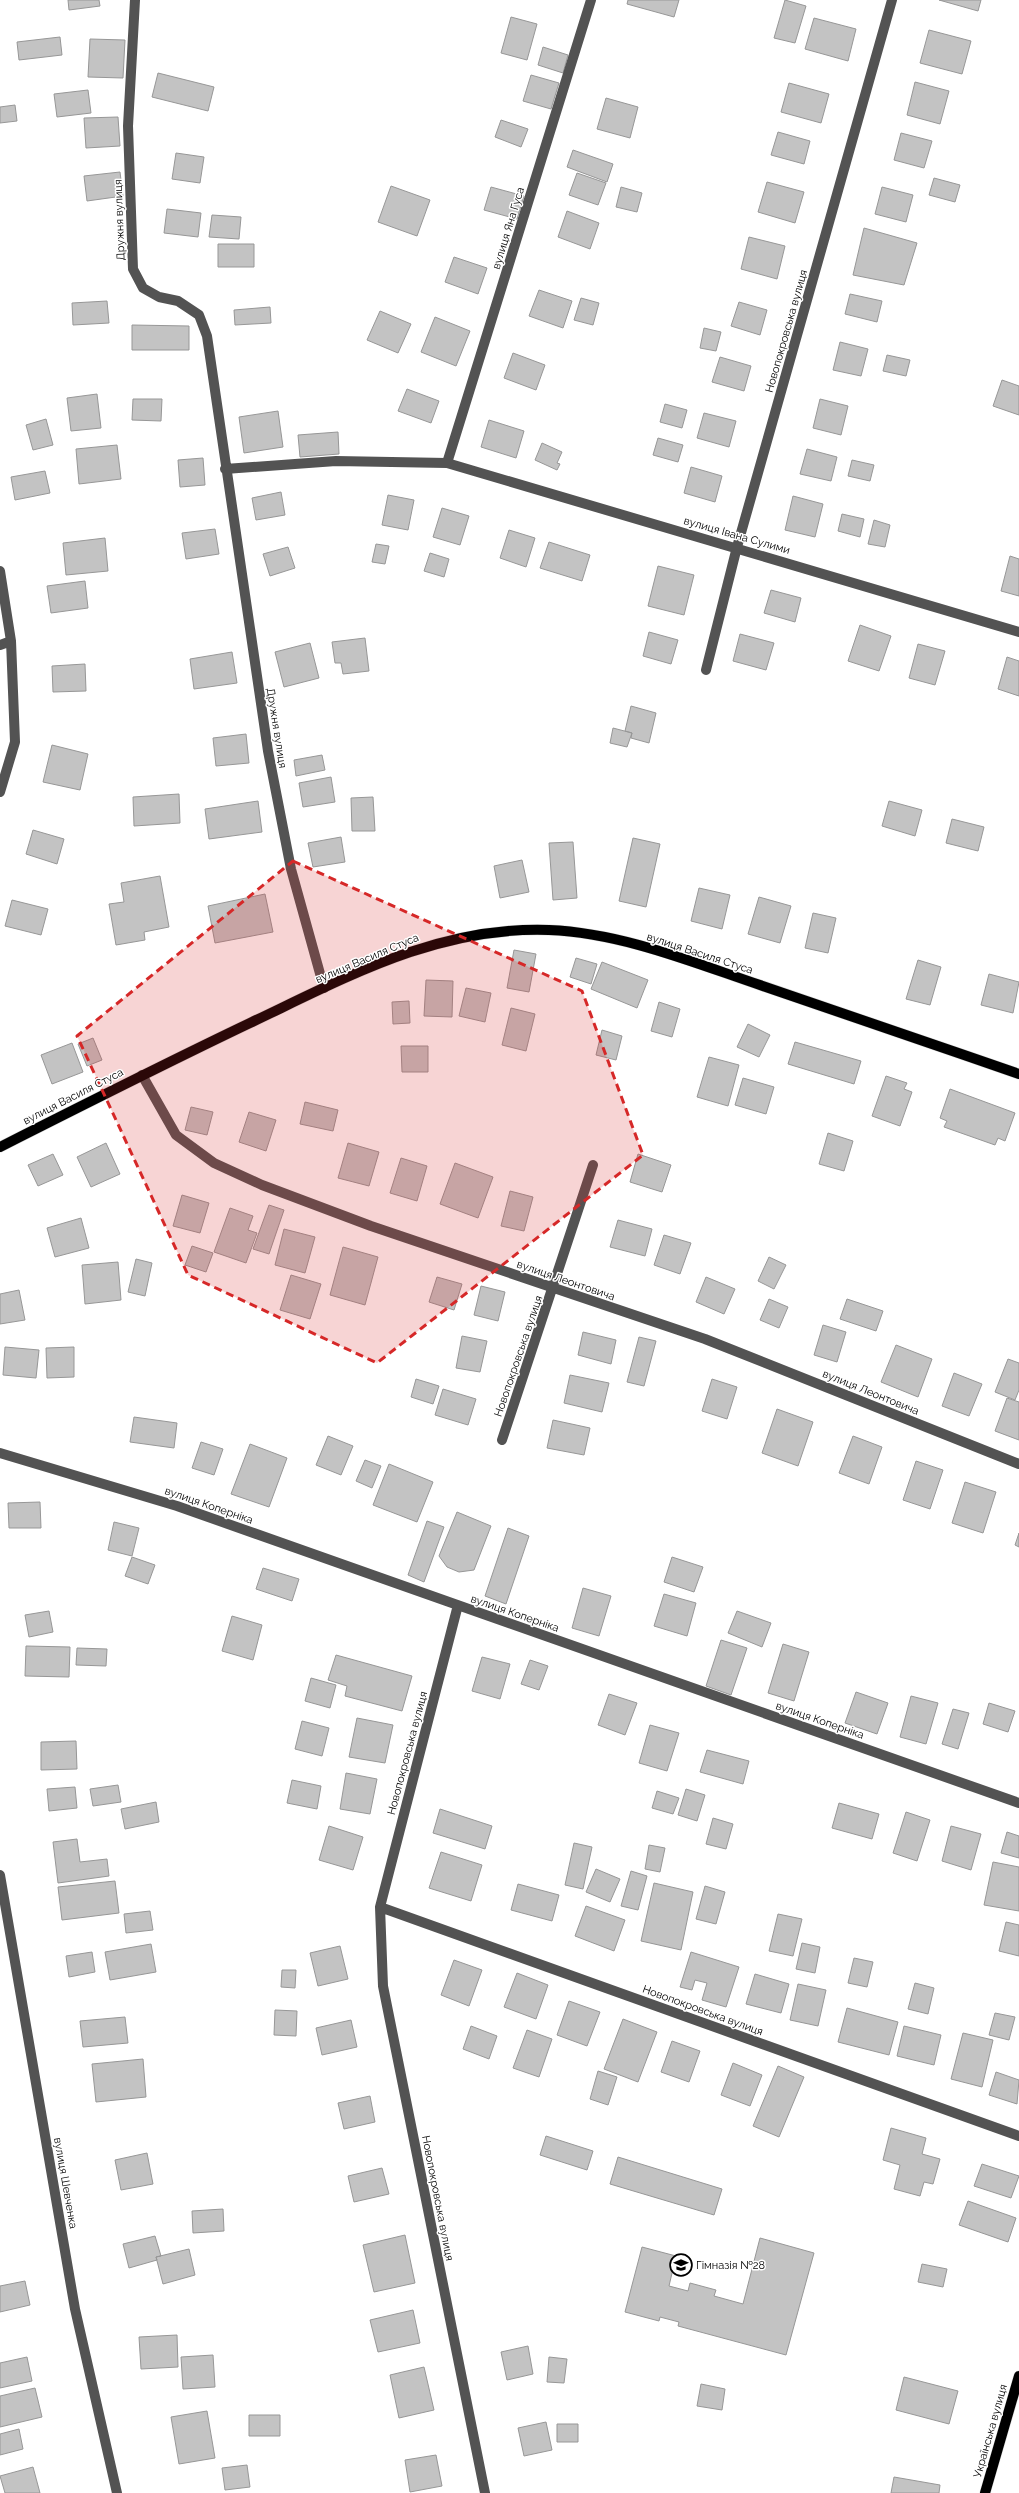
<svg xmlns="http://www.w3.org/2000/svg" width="1019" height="2493" viewBox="0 0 1019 2493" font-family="Raleway,sans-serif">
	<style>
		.building { fill: #c3c3c3; stroke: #979797 }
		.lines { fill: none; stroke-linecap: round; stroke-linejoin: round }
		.major-casing { stroke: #dbdbdb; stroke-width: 11 }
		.minor { stroke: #535353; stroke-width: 10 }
		.major { stroke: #000; stroke-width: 10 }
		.marked { fill: #d62828; fill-opacity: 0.2; stroke: #d62828; stroke-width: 3; stroke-dasharray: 8 5; stroke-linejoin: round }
		.labels { text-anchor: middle; stroke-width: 3; stroke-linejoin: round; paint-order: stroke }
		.street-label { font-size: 11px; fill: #000; stroke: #fff }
		.poi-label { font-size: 11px; fill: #000; stroke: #fff; text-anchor: start }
	</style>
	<rect width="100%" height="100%" fill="#fff"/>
	<!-- building -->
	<path class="building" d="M68,0H99L100,6L69,10Z
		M628,0H679L674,17L627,4Z
		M785,0L806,6L795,43L774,38Z
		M939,0H981L978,11Z
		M511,17L537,24L527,60L501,53Z
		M814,18L856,29L848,61L805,49Z
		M929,30L971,41L962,74L920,63Z
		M60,37L62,55L19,60L17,42Z
		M90,39L125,40L123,78L88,77Z
		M543,47L568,55L563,73L538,65Z
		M158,73L214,87L208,111L152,97Z
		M531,75L559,83L551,109L523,101Z
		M915,82L949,91L940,124L907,115Z
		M789,83L829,94L821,123L781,112Z
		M88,90L91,113L57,117L54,94Z
		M606,98L638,107L630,138L597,129Z
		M15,105L17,121L0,123V107Z
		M118,117L120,146L86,148L84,118Z
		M501,120L528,129L521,147L495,137Z
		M778,132L810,141L804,164L771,155Z
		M901,133L932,141L924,168L894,160Z
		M573,150L613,164L607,182L567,167Z
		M176,153L204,157L200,183L172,179Z
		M120,172L123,196L87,201L84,176Z
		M577,173L606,183L598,205L569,195Z
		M934,178L960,185L955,202L929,195Z
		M767,182L804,192L795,223L758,212Z
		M391,186L430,200L417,236L378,222Z
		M491,187L524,196L517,219L484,210Z
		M621,187L642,193L637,212L616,207Z
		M882,187L913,195L906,222L875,214Z
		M167,209L201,213L198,237L164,233Z
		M567,211L599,223L590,249L558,237Z
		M212,215L241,217L239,239L209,237Z
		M864,228L917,243L904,285L853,275Z
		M749,237L785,246L777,279L741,269Z
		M218,244H254V267H218Z
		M454,257L487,268L478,294L445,282Z
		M539,290L572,301L563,328L529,316Z
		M850,294L882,301L877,322L845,314Z
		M581,298L599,303L593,325L574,320Z
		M107,301L109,323L73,325L72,303Z
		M739,302L767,310L760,335L731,326Z
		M270,307L271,323L235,325L234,310Z
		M380,311L411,324L398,353L367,340Z
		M435,317L470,331L456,366L421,352Z
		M132,325L189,326V350H132Z
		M704,328L721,332L716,351L700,348Z
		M840,342L868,349L861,376L833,370Z
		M513,353L545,365L536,390L504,378Z
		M887,355L910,360L906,376L883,371Z
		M720,357L751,366L744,391L712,382Z
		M1002,380L1019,386V415L993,406Z
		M407,389L439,401L431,423L398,411Z
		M97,394L101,428L71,431L67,398Z
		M133,399H162L161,421L132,420Z
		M820,399L848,406L841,435L813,428Z
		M665,404L687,410L682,428L660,422Z
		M278,411L283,447L244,453L239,417Z
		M704,413L736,421L729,447L697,438Z
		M46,419L53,445L33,450L26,425Z
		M489,420L524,431L516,458L481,447Z
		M338,432L339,454L300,457L298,435Z
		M658,438L683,445L678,462L653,455Z
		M542,443L562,452L557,463L560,464L557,470L535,460Z
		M117,445L121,479L79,484L76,449Z
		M807,449L837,457L831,481L800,474Z
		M203,458L205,485L180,487L178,460Z
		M852,460L874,465L870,481L848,476Z
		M691,467L722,476L715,502L684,493Z
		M45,471L50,493L15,500L11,477Z
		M281,492L285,515L256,520L252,498Z
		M388,495L414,500L408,530L382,525Z
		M793,496L823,504L815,537L785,530Z
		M442,508L469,516L460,545L433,537Z
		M842,514L864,519L860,537L838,531Z
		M874,520L890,525L885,547L868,544Z
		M215,529L219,554L186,559L182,533Z
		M509,530L535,538L526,567L500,558Z
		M105,538L108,571L66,575L63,543Z
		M549,542L590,555L582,581L540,568Z
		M376,544L389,546L385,564L372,562Z
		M288,547L295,568L270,576L263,554Z
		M430,553L449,559L444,577L424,571Z
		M1010,556L1019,559V596L1001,591Z
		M658,566L694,575L684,615L648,606Z
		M85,581L88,608L51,613L47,586Z
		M771,590L801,598L795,622L764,613Z
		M860,625L891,636L879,671L848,661Z
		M649,632L678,640L671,664L643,656Z
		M740,634L774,643L766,670L733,661Z
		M365,638L369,671L343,674L341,663H335L332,642Z
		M310,643L319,678L284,687L275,652Z
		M918,644L945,651L935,685L909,678Z
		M232,652L237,683L194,689L190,659Z
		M1007,657L1019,661V696L998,689Z
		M85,664L86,691L53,692L52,666Z
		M631,706L656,713L649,743L631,738L632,733L625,731Z
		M613,728L632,733L627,747L610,743Z
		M246,734L249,763L216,766L213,738Z
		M52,745L88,754L80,790L43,782Z
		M322,755L325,770L296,776L294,760Z
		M331,777L335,802L303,807L299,783Z
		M179,794L180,823L134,826L133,797Z
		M373,797L375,831H352L351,798Z
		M258,801L262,832L209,839L205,809Z
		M889,801L922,810L915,836L882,826Z
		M952,819L984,827L978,851L946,843Z
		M33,830L64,839L57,864L26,854Z
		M341,837L345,862L313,867L308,843Z
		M633,838L660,844L646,907L619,901Z
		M573,842L577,898L553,900L549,843Z
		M522,860L529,892L500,898L494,866Z
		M160,876L169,927L144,932L145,940L116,945L109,904L124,902L121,883Z
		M699,888L730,895L722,929L691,921Z
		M265,894L273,932L215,943L208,906Z
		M759,897L791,906L780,943L748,934Z
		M12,900L48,909L41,935L5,926Z
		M813,913L836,918L828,953L805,948Z
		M514,950L536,954L529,992L507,988Z
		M576,958L597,964L591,984L570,977Z
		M918,960L941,967L930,1005L906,999Z
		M602,962L648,980L637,1008L591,989Z
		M989,974L1019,982L1013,1013L981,1005Z
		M426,980L453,981L452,1017L424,1016Z
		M466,988L491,993L485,1022L459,1016Z
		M409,1001L410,1023L393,1024L392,1002Z
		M659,1002L680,1009L672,1037L651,1031Z
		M511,1008L535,1014L526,1051L502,1045Z
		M748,1024L770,1035L759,1057L737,1047Z
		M602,1030L622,1036L616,1060L596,1055Z
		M93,1038L102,1060L87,1066L78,1044Z
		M795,1042L861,1061L854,1084L788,1064Z
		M72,1043L83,1072L52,1084L41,1055Z
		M401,1046H428V1072H402Z
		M709,1057L739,1065L728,1106L697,1097Z
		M886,1076L907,1083L904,1089L912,1092L900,1126L872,1116Z
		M743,1078L774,1087L766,1114L735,1105Z
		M950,1089L1015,1113L1005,1141L998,1138L995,1145L944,1127L947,1121L940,1118Z
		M305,1102L338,1110L333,1131L300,1124Z
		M191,1107L213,1112L207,1135L185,1130Z
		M249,1112L276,1120L266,1151L239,1142Z
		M828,1133L853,1141L844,1171L819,1164Z
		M106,1143L120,1174L91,1187L77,1157Z
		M348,1143L379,1152L369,1186L338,1178Z
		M53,1154L63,1175L38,1186L28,1165Z
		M638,1154L671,1165L662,1192L630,1182Z
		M401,1158L427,1166L417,1201L390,1193Z
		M455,1163L493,1177L478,1218L440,1204Z
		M510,1191L533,1197L524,1231L501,1226Z
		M182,1195L209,1203L200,1233L173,1226Z
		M269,1205L284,1210L269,1254L253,1249Z
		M230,1208L253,1216L248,1230L257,1233L246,1263L214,1252Z
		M81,1218L89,1248L55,1257L47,1228Z
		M618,1220L652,1229L645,1256L610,1247Z
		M284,1229L315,1237L305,1273L275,1265Z
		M664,1235L691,1243L680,1274L654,1265Z
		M192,1246L213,1253L206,1272L185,1265Z
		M343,1247L378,1257L365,1305L330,1295Z
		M769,1257L786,1265L774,1289L758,1281Z
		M136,1259L152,1263L145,1296L128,1292Z
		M118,1262L121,1300L85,1304L82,1265Z
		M291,1275L321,1284L310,1319L280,1310Z
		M437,1277L462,1284L454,1310L429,1302Z
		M706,1277L735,1289L724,1314L696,1302Z
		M481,1286L505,1292L498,1321L474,1315Z
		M19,1290L25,1320L0,1324V1294Z
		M769,1299L788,1307L779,1328L760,1320Z
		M847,1299L883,1311L876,1331L840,1319Z
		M823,1325L846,1332L837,1362L814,1355Z
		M583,1332L616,1340L611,1364L578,1355Z
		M462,1336L487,1341L480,1372L456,1368Z
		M639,1337L656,1341L644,1386L627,1382Z
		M896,1345L932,1359L918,1397L881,1382Z
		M5,1347L39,1350L36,1378L3,1375Z
		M74,1347V1377L47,1378L46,1348Z
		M1008,1359L1019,1363V1390L1015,1400L995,1392Z
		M954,1373L982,1384L969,1416L942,1406Z
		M570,1375L609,1383L602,1412L564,1403Z
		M416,1379L439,1386L433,1404L411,1397Z
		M712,1379L737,1387L727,1419L702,1411Z
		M443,1389L476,1399L468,1425L435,1415Z
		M1007,1398L1019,1402V1440L995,1431Z
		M777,1409L813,1422L798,1466L762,1453Z
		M134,1417L177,1423L174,1448L130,1442Z
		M553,1420L590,1428L584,1455L547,1448Z
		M328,1436L353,1446L341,1475L316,1465Z
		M853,1436L882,1447L869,1484L839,1473Z
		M201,1442L223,1449L214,1475L192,1468Z
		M250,1444L287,1458L269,1507L231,1494Z
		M365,1460L381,1466L372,1488L356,1481Z
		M916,1461L943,1470L930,1509L903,1500Z
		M389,1464L433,1482L417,1522L373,1505Z
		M965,1482L996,1492L983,1533L952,1523Z
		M40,1502L41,1528H9L8,1503Z
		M457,1512L491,1526L474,1570L459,1572L447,1567L439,1556Z
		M427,1521L444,1527L424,1582L408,1575Z
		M114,1522L139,1528L132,1556L108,1550Z
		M508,1528L529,1536L506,1604L485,1596Z
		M1019,1533V1547L1015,1545Z
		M132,1557L155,1565L148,1584L125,1576Z
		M672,1557L703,1567L694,1592L664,1582Z
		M263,1568L299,1579L292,1601L256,1589Z
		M583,1588L611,1596L599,1636L572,1628Z
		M664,1594L696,1603L687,1636L654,1626Z
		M49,1611L53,1632L29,1637L25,1615Z
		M737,1611L771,1623L762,1647L728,1633Z
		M232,1616L262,1625L253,1660L222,1651Z
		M721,1640L747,1648L731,1695L706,1686Z
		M783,1644L809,1652L794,1701L768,1693Z
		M26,1646L70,1647L69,1677L25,1676Z
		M77,1648L107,1649L106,1666L76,1665Z
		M336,1655L412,1676L402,1711L345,1696L347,1686L328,1680Z
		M482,1657L510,1664L500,1699L472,1691Z
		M530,1660L548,1666L539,1690L521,1684Z
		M311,1678L336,1685L330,1708L305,1701Z
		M856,1692L888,1703L877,1734L845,1723Z
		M609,1694L637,1703L625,1735L598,1725Z
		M911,1696L938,1703L926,1744L900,1737Z
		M989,1703L1015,1711L1008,1732L983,1724Z
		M953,1709L969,1713L958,1749L942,1744Z
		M357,1718L393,1725L385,1763L349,1757Z
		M302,1721L329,1728L322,1756L295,1749Z
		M650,1725L679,1733L667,1771L639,1763Z
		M76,1741L77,1769L41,1770V1742Z
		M707,1750L749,1761L743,1784L700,1772Z
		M346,1773L377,1779L370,1814L340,1809Z
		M292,1780L321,1786L317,1809L287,1803Z
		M118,1785L121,1802L93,1806L90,1789Z
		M75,1787L77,1808L49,1811L47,1789Z
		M686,1789L705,1795L697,1821L678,1815Z
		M657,1791L679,1798L673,1814L652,1808Z
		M156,1802L159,1822L125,1829L121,1809Z
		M839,1803L879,1814L872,1839L832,1828Z
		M440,1809L492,1826L485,1849L433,1833Z
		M906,1812L930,1820L917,1861L893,1853Z
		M713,1818L733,1824L726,1849L706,1844Z
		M329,1826L363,1837L353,1870L319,1860Z
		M951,1826L981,1834L971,1870L942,1861Z
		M1007,1832L1019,1836V1858L1001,1853Z
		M77,1839L80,1862L107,1859L109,1876L58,1883L53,1842Z
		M574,1843L592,1847L583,1889L565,1885Z
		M649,1845L665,1848L660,1872L645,1869Z
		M441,1852L482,1865L471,1901L429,1888Z
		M993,1862L1019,1867V1911L984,1905Z
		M596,1869L620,1879L610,1902L586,1892Z
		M631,1871L647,1876L638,1910L621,1906Z
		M115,1881L119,1913L62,1920L58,1887Z
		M654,1883L693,1892L681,1950L641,1941Z
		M518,1884L559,1895L552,1921L511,1910Z
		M705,1886L725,1892L716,1924L696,1919Z
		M586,1906L625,1920L614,1951L575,1936Z
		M150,1911L153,1930L126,1933L124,1914Z
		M778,1914L802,1919L793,1956L769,1951Z
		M1006,1922L1019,1925V1956L999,1951Z
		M802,1943L820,1947L815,1973L796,1969Z
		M151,1944L156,1972L110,1980L105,1952Z
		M340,1946L348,1979L318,1986L310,1953Z
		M92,1952L95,1972L69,1977L66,1956Z
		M691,1952L739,1967L726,2007L702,2000L707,1983L695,1980L692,1990L680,1987Z
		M854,1958L873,1962L867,1987L848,1983Z
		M454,1960L482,1970L469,2006L441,1995Z
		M282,1970H296L295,1988L281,1987Z
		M517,1973L548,1985L536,2019L504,2007Z
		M755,1974L789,1984L781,2013L746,2004Z
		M915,1983L934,1988L928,2014L908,2009Z
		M798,1984L826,1990L818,2026L790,2020Z
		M569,2001L600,2012L587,2046L557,2035Z
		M847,2008L898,2022L889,2055L838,2042Z
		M275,2010L297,2011L296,2036L274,2035Z
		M995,2013L1015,2017L1009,2040L989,2035Z
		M125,2017L128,2043L83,2047L80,2021Z
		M623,2019L657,2032L638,2082L604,2069Z
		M351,2020L357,2047L322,2055L316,2028Z
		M471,2026L497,2036L489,2059L463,2049Z
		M904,2026L941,2035L934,2065L897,2056Z
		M527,2030L552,2039L539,2077L513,2068Z
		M963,2033L993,2040L982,2087L951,2079Z
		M672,2041L700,2051L689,2082L661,2072Z
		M143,2059L146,2097L96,2102L92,2064Z
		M733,2063L762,2075L750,2106L721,2095Z
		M778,2066L804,2077L779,2137L753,2126Z
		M598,2071L617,2077L608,2105L590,2099Z
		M996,2072L1019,2080L1017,2104L989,2095Z
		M370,2096L375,2122L344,2129L338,2103Z
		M891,2128L926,2138L922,2154L940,2159L933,2184L924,2182L920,2196L894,2189L900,2165L883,2160Z
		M546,2136L593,2151L587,2170L540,2155Z
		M147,2153L153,2184L121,2190L115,2160Z
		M618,2157L722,2189L714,2215L610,2184Z
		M982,2164L1019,2176L1011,2198L974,2186Z
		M382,2168L389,2194L354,2202L348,2176Z
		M968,2201L1016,2218L1008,2242L959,2225Z
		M223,2209L224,2231L193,2233L192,2211Z
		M405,2235L415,2283L374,2292L363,2245Z
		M155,2236L161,2256L156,2257L157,2260L129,2268L123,2244Z
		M760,2238L814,2253L786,2355L678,2326L679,2322L660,2317L659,2321L625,2312L642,2247L676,2256L669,2286L688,2291L690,2283L716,2290L714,2296L743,2304Z
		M189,2249L195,2275L163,2284L156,2257Z
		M922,2264L947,2269L943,2287L918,2282Z
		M25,2281L30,2305L0,2312V2286Z
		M413,2310L420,2343L378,2352L370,2320Z
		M177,2335L178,2367L141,2369L139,2337Z
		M528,2346L533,2374L507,2380L501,2352Z
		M213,2355L215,2387L183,2389L181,2357Z
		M27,2357L32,2381L0,2388V2363Z
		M549,2357L567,2359L564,2383L547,2382Z
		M424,2367L434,2410L399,2418L390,2375Z
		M904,2377L958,2391L949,2424L896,2410Z
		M701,2384L725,2389L722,2410L697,2406Z
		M35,2388L42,2417L0,2427V2396Z
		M207,2411L215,2458L179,2464L171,2417Z
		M249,2415H280V2436H249Z
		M546,2422L552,2450L524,2456L518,2428Z
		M557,2424H578V2442H557Z
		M19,2429L23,2449L0,2455V2434Z
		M436,2455L442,2486L410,2492L405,2460Z
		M247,2465L250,2487L225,2490L222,2468Z
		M33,2467L40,2493H5L0,2476Z
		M894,2477L940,2485L939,2493H891Z"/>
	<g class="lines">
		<!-- major casing -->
		<g class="major-casing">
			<path id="major" d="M0,1147C83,1105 166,1063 250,1023C347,977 438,926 549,930C622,933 692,962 760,985C847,1015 933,1044 1019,1074
				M985,2493L1019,2376"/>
		</g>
		<!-- minor -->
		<path class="minor" d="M135,0L128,126L133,269L143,288L159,297L178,301L199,315L207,336L268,751L291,869L324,988
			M447,463L591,0
			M225,469L336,461L447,463L1019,632
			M0,571L11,641L15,742L0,792
			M0,645L11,641
			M706,670L737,547L892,0
			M142,1075L176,1135L214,1163L262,1185L371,1226L705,1339L1019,1464
			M502,1440L593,1165
			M0,1453L177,1506L1019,1803
			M458,1605L380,1907L383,1986L485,2493
			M0,1875L75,2309L117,2493
			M380,1907L1019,2136"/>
		<!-- major -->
		<use href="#major" class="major"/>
	</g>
	<!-- marked area -->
	<path class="marked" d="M293,861L582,991L643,1155L377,1363L188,1275L77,1036Z"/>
	<!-- icons -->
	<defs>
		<g id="school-ring" transform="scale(1.15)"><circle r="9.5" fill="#fff" stroke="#000" stroke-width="1.5"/><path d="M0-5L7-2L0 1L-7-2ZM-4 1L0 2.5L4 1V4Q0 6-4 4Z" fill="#000"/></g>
	</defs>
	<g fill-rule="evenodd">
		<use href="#school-ring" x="681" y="2265"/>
	</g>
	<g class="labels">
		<!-- street labels -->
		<g class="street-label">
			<text transform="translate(119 220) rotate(-92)" y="4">Дружня вулиця</text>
			<text transform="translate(508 228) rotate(-73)" y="4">вулиця Яна Гуса</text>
			<text transform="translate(786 331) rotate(-74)" y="4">Новопокровська вулиця</text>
			<text transform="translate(737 535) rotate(16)" y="4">вулиця Івана Сулими</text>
			<text transform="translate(277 728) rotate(81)" y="4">Дружня вулиця</text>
			<text transform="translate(700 953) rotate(18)" y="4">вулиця Василя Стуса</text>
			<text transform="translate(367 958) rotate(-23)" y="4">вулиця Василя Стуса</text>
			<text transform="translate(73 1096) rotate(-27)" y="4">вулиця Василя Стуса</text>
			<text transform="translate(566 1280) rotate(19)" y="4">вулиця Леонтовича</text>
			<text transform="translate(518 1356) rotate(-71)" y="4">Новопокровська вулиця</text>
			<text transform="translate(871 1392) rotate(22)" y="4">вулиця Леонтовича</text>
			<text transform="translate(209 1505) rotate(19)" y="4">вулиця Коперніка</text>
			<text transform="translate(515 1613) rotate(19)" y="4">вулиця Коперніка</text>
			<text transform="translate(820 1720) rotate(19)" y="4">вулиця Коперніка</text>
			<text transform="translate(407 1753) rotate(-75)" y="4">Новопокровська вулиця</text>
			<text transform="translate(703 2010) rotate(20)" y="4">Новопокровська вулиця</text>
			<text transform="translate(66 2183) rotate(80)" y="4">вулиця Шевченка</text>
			<text transform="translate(438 2198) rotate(79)" y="4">Новопокровська вулиця</text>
			<text transform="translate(990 2431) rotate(-74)" y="4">Українська вулиця</text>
		</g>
		<!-- poi labels -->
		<g class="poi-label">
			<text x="696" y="2269">Гімназія №28</text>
		</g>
	</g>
</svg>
